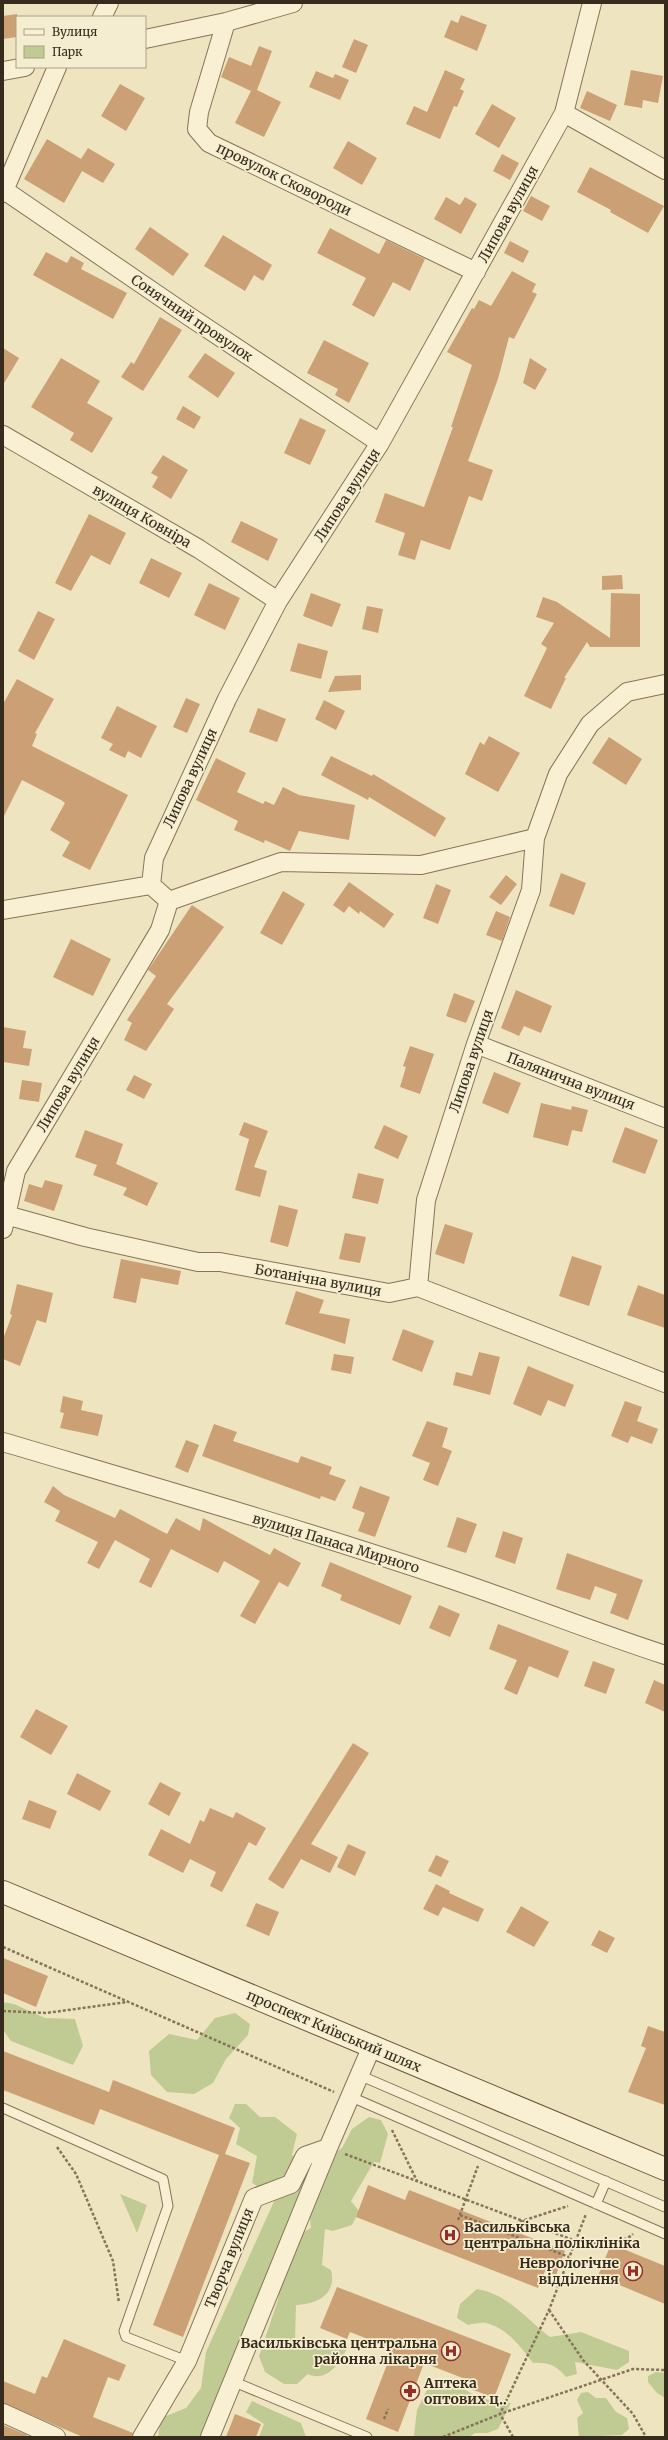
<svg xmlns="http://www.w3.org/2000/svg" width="668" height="2440" viewBox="0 0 668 2440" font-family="Merriweather,serif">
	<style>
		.green { fill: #c0cb94 }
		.building { fill: #cca075 }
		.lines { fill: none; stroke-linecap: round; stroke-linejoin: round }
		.service-casing { stroke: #867458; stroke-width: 11 }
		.minor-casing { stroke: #867458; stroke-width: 20 }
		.secondary-casing { stroke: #68553b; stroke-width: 24 }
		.path { stroke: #867458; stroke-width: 2.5; stroke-dasharray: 3 2; stroke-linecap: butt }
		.service { stroke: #f9f0d3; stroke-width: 9 }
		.minor { stroke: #f9f0d3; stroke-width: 18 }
		.secondary { stroke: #f9f0d3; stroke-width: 22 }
		.labels { text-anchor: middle; stroke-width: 3.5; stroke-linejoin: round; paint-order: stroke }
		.street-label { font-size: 14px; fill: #362b1c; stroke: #f5edcf }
		.poi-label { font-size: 14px; font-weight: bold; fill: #362b1c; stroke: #f5edcf; text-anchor: start }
	</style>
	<rect width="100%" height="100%" fill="#eee4c0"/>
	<!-- green -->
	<path class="green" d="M3,2002L14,2004L45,2018L75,2019L83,2046L73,2065L11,2041L3,2030Z
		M235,2013L250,2024L248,2035L226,2059L213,2083L194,2094L167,2092L151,2075L149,2051L169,2034L197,2040L215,2018Z
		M235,2104H246L260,2117H275L297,2134L292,2155L316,2167L205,2437H158L161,2418L186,2408L201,2388L206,2352L276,2197L252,2183L257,2156L236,2144L240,2128L229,2118Z
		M369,2117L381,2120L388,2134L380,2163L374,2162L351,2201L359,2211L352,2225L333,2231L325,2229L322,2265L331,2270C337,2295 317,2304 296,2305L295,2342C313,2358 319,2342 337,2341L347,2348C341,2363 326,2383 308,2374L297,2384H284L265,2372L259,2356L278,2300L282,2270L297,2235L311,2228L308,2205L328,2157L342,2148L352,2129Z
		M120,2194L147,2205L137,2233Z
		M477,2289C508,2294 526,2319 550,2337L581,2332L629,2351V2362L617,2370L575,2362L577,2374L566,2377C557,2366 548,2362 533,2363C521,2347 507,2328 486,2323C481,2322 473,2324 468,2325L457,2318L460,2304Z
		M656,2372L665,2373V2398L657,2393L648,2382V2376Z
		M443,2379C457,2383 465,2391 477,2396C488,2401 499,2402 511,2403L498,2429L487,2433H475L469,2437H416L414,2435L417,2410L431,2382Z
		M588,2392L596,2398H606L616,2412L627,2418L629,2429L622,2435L579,2437L577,2418L583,2413L577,2400L581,2393Z
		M252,2401L301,2423L306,2437H259L264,2424L246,2412Z"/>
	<!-- building -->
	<path class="building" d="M17,14V37L3,39V16Z
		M461,15L487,25L477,51L444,37L451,20L458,23Z
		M354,39L368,45L356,73L342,67Z
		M259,46L272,51L257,90L281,102L264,137L235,123L251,91L221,77L229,57L251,66Z
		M445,70L465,79L460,89L464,91L457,107L454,106L440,139L406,124L414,106L427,112Z
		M631,70L663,76L658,103L643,100L642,108L624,105Z
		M316,71L333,78L335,74L349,80L340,100L309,87Z
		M120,84L145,98L126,131L101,116Z
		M587,91L617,105L610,121L580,108Z
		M492,104L516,118L499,148L475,134Z
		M47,139L81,159L88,148L115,164L103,183L82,171L64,203L24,179Z
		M348,141L377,158L362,185L333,168Z
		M502,154L519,163L510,180L493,171Z
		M590,167L664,206L648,233L610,212L611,210L577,192Z
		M531,196L550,206L542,221L523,211Z
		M446,197L460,205L465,197L477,204L461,234L434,219Z
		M150,227L189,254L173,276L135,249Z
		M330,228L379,254L386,240L425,259L410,291L393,282L374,317L352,305L366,278L317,253Z
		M223,235L272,265L263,281L254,275L245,291L204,266Z
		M510,241L529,251L523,263L504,253Z
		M46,252L67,263L71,256L84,263L81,269L127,293L113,319L33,275Z
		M512,271L536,284L532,292L537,294L514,339L509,337L498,379L468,461L493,470L482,501L469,496L450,550L421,540L415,560L398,555L405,533L375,522L385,493L424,507L453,427H451L472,365L447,352L472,308L474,309L479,300L491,306Z
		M160,317L182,330L143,391L121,377L131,362L134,364Z
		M324,340L369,363L349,403L335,395L338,389L307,373Z
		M3,348L19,358L3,385Z
		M205,353L235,373L218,398L188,377Z
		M61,358L100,381L87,403L113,418L92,453L70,440L74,433L31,407Z
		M530,358L547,369L535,390L523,383Z
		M183,406L201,417L194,429L176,419Z
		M300,418L326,430L310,465L284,453Z
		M163,455L188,470L171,499L152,487L158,477L151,473Z
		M89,514L126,533L110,565L91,555L71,591L55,583Z
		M241,521L278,539L268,561L231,542Z
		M151,558L182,573L169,598L139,583Z
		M622,575L623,589L602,590V576Z
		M209,583L240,598L225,630L194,615Z
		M311,593L341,604L332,627L303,616Z
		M611,593L640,594V647H590L587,642L564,678H566L551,709L524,696L547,648L541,644L554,623L536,617L543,597L557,602L610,638Z
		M367,606L383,609L378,633L362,629Z
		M38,611L55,619L34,660L18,651Z
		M298,643L328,651L321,679L290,671Z
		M361,675V690L328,692L335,676Z
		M17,679L54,699L35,733L37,734L32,746L128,795L90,870L62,856L70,842L50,830L65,803L61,800L22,780L3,818V704Z
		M186,698L200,704L187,733L173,727Z
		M324,700L345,711L336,730L315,719Z
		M117,706L157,726L141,758L128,751L125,758L109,750L113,744L101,738Z
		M258,708L286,719L277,742L249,732Z
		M489,736L520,753L498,792L465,774L480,742L484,745Z
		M609,737L642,759L626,785L592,763Z
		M331,756L372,776L373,774L446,818L435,837L369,797L368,800L321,775Z
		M216,758L246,773L237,792L263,804L265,801L274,805L283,787L299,795L355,805L349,840L299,831L290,851L265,840L264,843L234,830L238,821L196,800Z
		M561,873L586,883L574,915L549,906Z
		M506,875L517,884L501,905L489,897Z
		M349,882L394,914L384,928L360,911L359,914L349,906L344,913L333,905Z
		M436,884L451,890L438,924L423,918Z
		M283,891L305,904L282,945L260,933Z
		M192,905L224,927L167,1004L174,1009L146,1051L124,1040L132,1023L127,1020L156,976L148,970Z
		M496,911L510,917L502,941L486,935Z
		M71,939L111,959L93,996L53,977Z
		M516,990L552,1006L541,1033L524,1026L519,1036L501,1028Z
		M454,993L475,1001L466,1023L446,1016Z
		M3,1027L26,1031L23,1048L32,1049L29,1066L3,1062Z
		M410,1046L434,1054L420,1094L400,1087L406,1067L403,1066Z
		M494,1072L521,1083L508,1114L482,1103Z
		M134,1075L152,1084L144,1099L126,1090Z
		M22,1080L42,1083L39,1102L19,1099Z
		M541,1103L571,1110L572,1106L588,1110L582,1132L572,1130L568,1146L533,1137Z
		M244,1122L268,1131L254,1167L267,1171L260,1197L235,1190L249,1139L239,1135Z
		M384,1125L408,1136L398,1159L374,1148Z
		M625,1127L658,1140L645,1174L612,1162Z
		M85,1130L123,1144L116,1164L158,1183L147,1206L123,1195L127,1188L93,1175L97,1165L75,1157Z
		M358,1173L384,1179L378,1204L352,1198Z
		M45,1180L63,1185L54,1211L24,1201L29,1184L42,1188Z
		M279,1205L298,1210L288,1247L270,1242Z
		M445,1224L473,1233L464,1264L435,1254Z
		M345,1233L366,1237L360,1263L339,1259Z
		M572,1256L602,1266L589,1306L559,1296Z
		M121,1259L181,1271L178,1285L141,1278L136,1303L113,1298Z
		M17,1284L53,1293L46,1323L37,1320L20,1366L3,1359V1339L12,1315L10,1314Z
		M638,1285L665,1295V1328L627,1315Z
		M296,1291L324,1300L319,1313L350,1319L345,1344L285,1324Z
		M403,1329L434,1341L422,1372L392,1360Z
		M479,1352L500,1357L490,1395L453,1385L456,1372L472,1376Z
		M334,1354L354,1357L351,1374L331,1370Z
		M528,1366L574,1385L565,1407L548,1400L541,1416L513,1404Z
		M63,1396L83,1401L81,1410L103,1415L98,1436L60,1428L64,1413L60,1412Z
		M625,1401L642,1407L637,1421L658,1429L652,1444L631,1436L628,1443L611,1436Z
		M427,1421L448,1428L442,1447L452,1451L438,1486L423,1480L430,1463L412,1456Z
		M214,1424L237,1432L233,1441L298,1463L301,1456L332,1467L329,1474L346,1480L335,1501L321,1496L320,1499L202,1456Z
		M186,1440L199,1445L188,1473L175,1467Z
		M53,1486L64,1495L115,1518L120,1509L167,1534L176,1518L200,1531L203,1518L270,1555L274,1548L301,1563L288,1587L279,1582L255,1624L240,1616L260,1581L224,1561L218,1573L171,1549L151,1588L139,1582L150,1559L115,1540L99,1569L87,1563L98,1542L55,1521L60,1511L44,1502Z
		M360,1486L390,1497L375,1537L358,1531L365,1513L352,1508Z
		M457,1517L477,1524L466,1553L447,1547Z
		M503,1531L523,1538L515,1564L495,1557Z
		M567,1553L643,1580L628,1620L610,1613L617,1594L595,1586L590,1600L556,1589Z
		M330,1562L412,1596L400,1625L340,1600L342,1595L321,1586Z
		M439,1605L460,1614L450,1637L429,1628Z
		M498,1624L569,1651L558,1678L529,1666L517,1695L504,1689L517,1660L489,1649Z
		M593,1661L615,1669L606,1694L584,1686Z
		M654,1680L665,1685V1712L645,1703Z
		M36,1709L68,1726L51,1755L20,1737Z
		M353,1743L369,1753L311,1844L338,1857L330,1873L301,1859L283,1889L268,1879Z
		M77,1773L111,1791L100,1811L67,1794Z
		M160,1782L181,1793L169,1816L148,1804Z
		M29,1800L57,1811L50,1829L22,1819Z
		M210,1808L233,1818L236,1812L266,1828L256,1846L249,1842L222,1892L210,1886L216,1872L190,1859L183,1873L148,1855L161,1829L190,1844L200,1820L204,1822Z
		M348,1844L366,1852L355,1876L337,1867Z
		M436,1855L449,1861L441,1877L428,1871Z
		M436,1884L450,1891L449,1893L484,1909L478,1922L443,1907L438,1916L423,1909Z
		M256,1903L279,1912L269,1936L246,1926Z
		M521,1906L549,1922L534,1947L506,1932Z
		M599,1930L615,1938L607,1953L591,1945Z
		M3,1958L48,1976L36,2007L3,1993Z
		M648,2026L665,2032V2105L628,2092L646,2048L641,2046Z
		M3,2051L109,2092L113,2080L235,2128L225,2154L250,2163L183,2337L153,2325L219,2155L100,2109L94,2125L3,2090Z
		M368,2185L405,2200L409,2190L565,2251L556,2275L545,2271L538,2288L356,2217Z
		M611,2244L665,2266V2304L598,2276Z
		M337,2287L511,2354L494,2398L471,2389L473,2382L424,2363L398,2432L366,2419L393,2349L350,2332L347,2339L320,2328Z
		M64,2339L126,2365L119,2381L108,2377L93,2417L133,2433L132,2437H83L3,2403V2381L35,2394L42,2376L47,2378Z
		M235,2414L261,2424L256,2437H226Z
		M3,2425L27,2435L26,2437H3Z"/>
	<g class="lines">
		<!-- service casing -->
		<g class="service-casing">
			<path id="service" d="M359,2075L665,2207
				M349,2096L665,2234
				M3,2108L163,2179L168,2206L124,2331L126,2337L187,2361
				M596,2204L606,2181
				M232,2381L367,2437"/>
		</g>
		<!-- minor casing -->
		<g class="minor-casing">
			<path id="minor" d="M102,17L109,3
				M226,22L199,112L197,129L209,143L476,272
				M145,39L226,22L293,3
				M3,71L25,67
				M564,113L665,170
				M4,190L190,317L380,443
				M3,193L57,67
				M3,435L199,549L278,601
				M151,885L154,858L227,699L278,601L380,443L564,113L592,3
				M3,910L151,885L169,901L281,862L421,865L535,838
				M476,1044L665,1118
				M6,1215L85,1237L198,1262H220L389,1293L418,1287L665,1383
				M3,1229L16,1171L160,930L169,901
				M418,1287L426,1200L476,1044L531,890L535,838L558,774L590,724L627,692L665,684
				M3,1442C148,1485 294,1527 438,1575C514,1600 588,1630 665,1655
				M3,2413L56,2437
				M142,2437L187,2361L254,2198L291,2184L305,2156L328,2148L372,2046
				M210,2437L328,2148"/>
		</g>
		<!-- secondary casing -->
		<g class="secondary-casing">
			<path id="secondary" d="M3,1892L665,2169"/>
		</g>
		<!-- path -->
		<path class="path" d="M3,1947L334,2092
			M3,2011L46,2013L127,2002
			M392,2130L417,2181
			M57,2147L76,2174L113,2261L119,2303
			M345,2154L576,2241C593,2244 620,2246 633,2234
			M460,2215L569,2257
			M458,2220L478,2166
			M502,2231L522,2221L568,2206
			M549,2310L583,2360L633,2414L646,2437
			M384,2419L388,2409
			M443,2437L500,2414L633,2369L665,2370
			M513,2437L500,2414L549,2310L586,2214"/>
		<!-- service -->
		<use href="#service" class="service"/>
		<!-- minor -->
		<use href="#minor" class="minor"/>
		<!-- secondary -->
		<use href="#secondary" class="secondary"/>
	</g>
	<!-- icons -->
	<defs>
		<g id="hospital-ring" transform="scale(1)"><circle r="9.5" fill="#f5edcf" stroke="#953028" stroke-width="1.5"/><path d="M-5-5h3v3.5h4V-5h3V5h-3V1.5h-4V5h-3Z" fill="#953028"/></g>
		<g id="pharmacy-ring" transform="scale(1)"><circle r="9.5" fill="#f5edcf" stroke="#953028" stroke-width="1.5"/><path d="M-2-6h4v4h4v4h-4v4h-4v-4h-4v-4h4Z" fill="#953028"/></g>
	</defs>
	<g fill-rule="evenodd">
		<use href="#hospital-ring" x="450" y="2235"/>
		<use href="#hospital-ring" x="633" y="2271"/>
		<use href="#hospital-ring" x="451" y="2351"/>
		<use href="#pharmacy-ring" x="410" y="2391"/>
	</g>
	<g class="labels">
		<!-- street labels -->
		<g class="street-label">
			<text transform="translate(284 179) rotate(26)" y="5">провулок Сковороди</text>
			<text transform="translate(508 214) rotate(-61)" y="5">Липова вулиця</text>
			<text transform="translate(192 318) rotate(34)" y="5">Сонячний провулок</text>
			<text transform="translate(347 495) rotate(-57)" y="5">Липова вулиця</text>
			<text transform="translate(142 516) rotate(30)" y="5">вулиця Ковніра</text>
			<text transform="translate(190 778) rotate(-65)" y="5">Липова вулиця</text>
			<text transform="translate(471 1061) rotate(-71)" y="5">Липова вулиця</text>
			<text transform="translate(571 1081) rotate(21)" y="5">Палянична вулиця</text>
			<text transform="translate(68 1084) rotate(-59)" y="5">Липова вулиця</text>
			<text transform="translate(318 1280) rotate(10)" y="5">Ботанічна вулиця</text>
			<text transform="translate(336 1543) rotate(17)" y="5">вулиця Панаса Мирного</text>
			<text transform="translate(334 2031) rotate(23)" y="5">проспект Київський шлях</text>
			<text transform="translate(229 2258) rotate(-68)" y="5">Творча вулиця</text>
		</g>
		<!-- poi labels -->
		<g class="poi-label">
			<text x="464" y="2232">Васильківська<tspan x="464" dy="16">центральна поліклініка</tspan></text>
			<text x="619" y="2268" text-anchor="end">Неврологічне<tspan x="619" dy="16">відділення</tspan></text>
			<text x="437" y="2348" text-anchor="end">Васильківська центральна<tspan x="437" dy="16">районна лікарня</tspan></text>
			<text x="424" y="2388">Аптека<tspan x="424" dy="16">оптових ц‥</tspan></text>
		</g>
	</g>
	<!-- border -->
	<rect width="668" height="2440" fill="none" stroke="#362b1c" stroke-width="8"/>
	<!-- legend -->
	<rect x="16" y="16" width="130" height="52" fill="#f5edcf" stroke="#a99f87"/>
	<rect x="24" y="29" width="20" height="6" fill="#f9f0d3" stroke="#a99f87"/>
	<text x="52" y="36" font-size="12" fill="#362b1c">Вулиця</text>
	<rect x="24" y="46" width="20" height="12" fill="#c0cb94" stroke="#a99f87"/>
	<text x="52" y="56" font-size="12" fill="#362b1c">Парк</text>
</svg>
